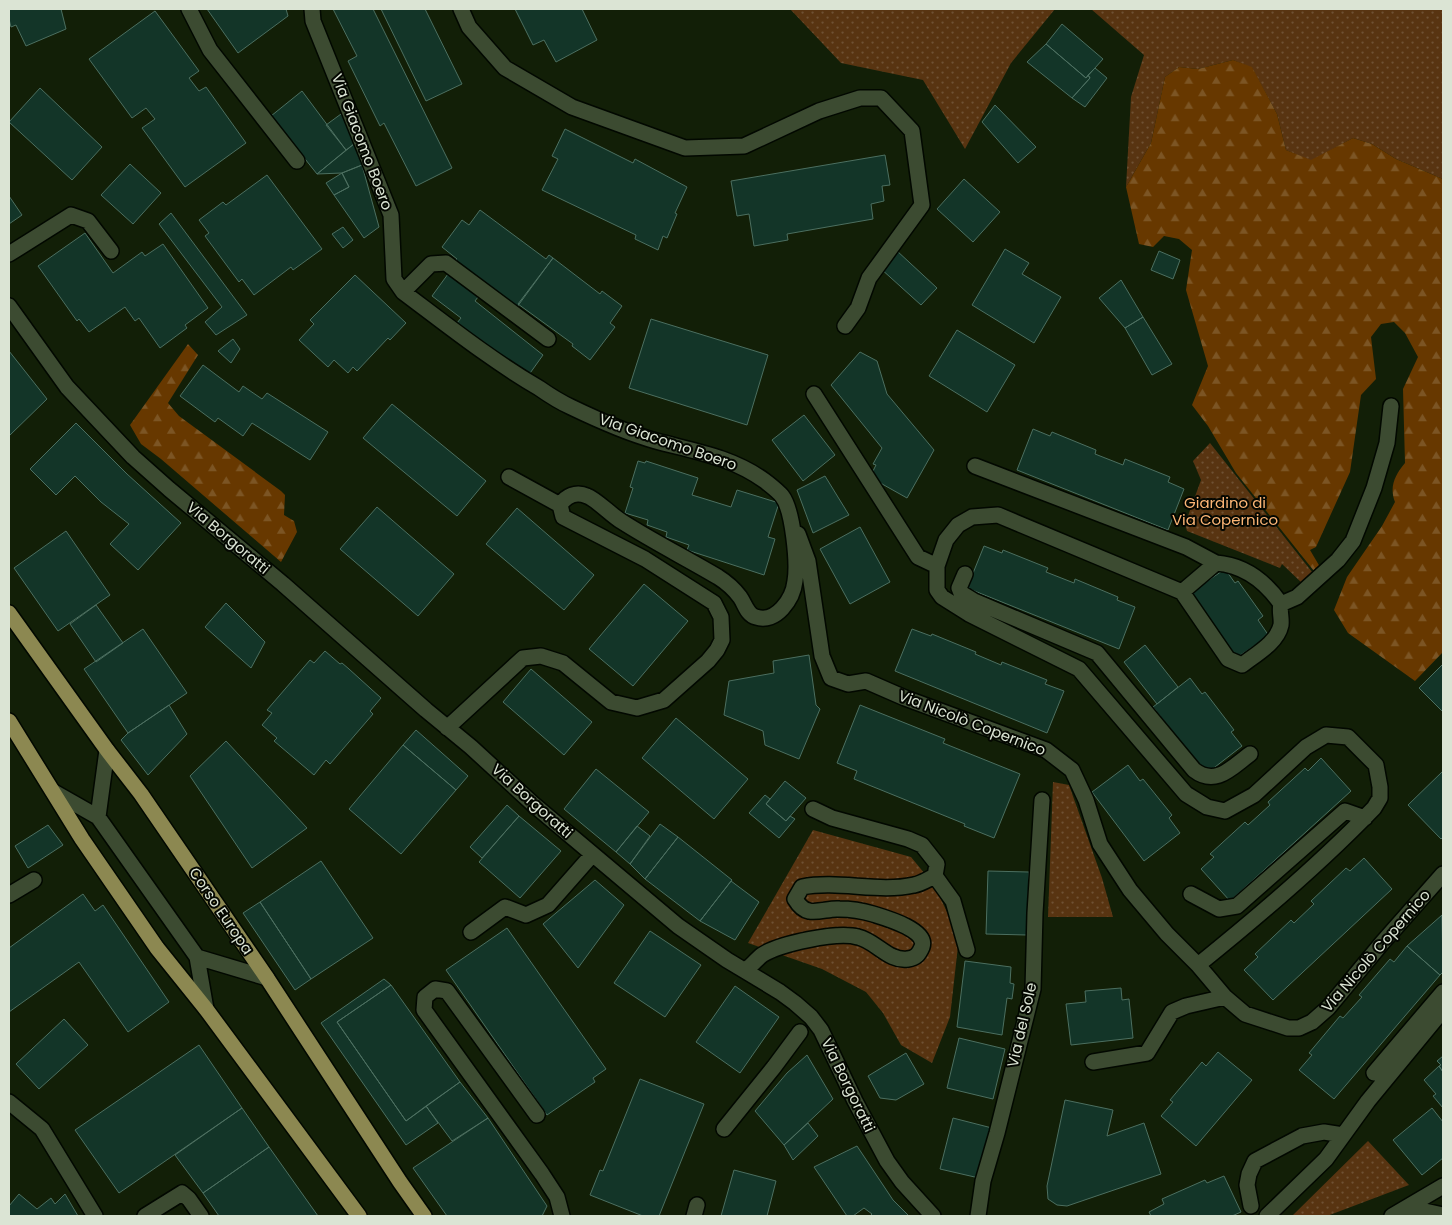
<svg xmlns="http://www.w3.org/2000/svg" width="1452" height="1225" viewBox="0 0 1452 1225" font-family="Poppins,sans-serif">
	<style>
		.grass { fill: url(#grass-dots) }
		.forest { fill: url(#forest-firs) }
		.building { fill: #133528; stroke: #4c6f60 }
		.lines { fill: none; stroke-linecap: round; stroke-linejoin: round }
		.minor-casing { stroke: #020800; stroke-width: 18 }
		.major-casing { stroke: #020800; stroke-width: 18 }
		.minor { stroke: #3c4b31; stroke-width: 15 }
		.major { stroke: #8c8851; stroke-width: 15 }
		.labels { text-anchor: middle; stroke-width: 4; stroke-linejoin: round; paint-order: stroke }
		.street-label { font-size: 15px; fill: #dbe4d4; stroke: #040701 }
		.park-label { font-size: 15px; fill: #fdb676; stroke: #040701 }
	</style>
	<defs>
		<pattern id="grass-dots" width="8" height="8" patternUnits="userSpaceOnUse" patternTransform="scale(1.25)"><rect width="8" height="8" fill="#583411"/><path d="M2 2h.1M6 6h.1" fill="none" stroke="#6f5133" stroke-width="1.8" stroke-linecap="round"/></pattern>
		<pattern id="forest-firs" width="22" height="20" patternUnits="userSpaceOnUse" patternTransform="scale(1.25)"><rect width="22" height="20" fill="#673800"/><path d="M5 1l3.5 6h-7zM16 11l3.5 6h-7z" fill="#7c5524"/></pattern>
	</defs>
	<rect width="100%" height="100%" fill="#121f07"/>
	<!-- grass -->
	<path class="grass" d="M790,9H1055L1011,63L965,149L923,80L841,63Z
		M1091,9H1443V179L1396,159L1372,144L1353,138L1311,161L1286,150L1277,114L1252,68L1233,60L1198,69L1179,67L1165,77L1151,143L1126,187L1131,97L1144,55Z
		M1210,443L1316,577L1303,584L1282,564L1280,568L1187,531L1185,524L1201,480L1193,461Z
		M1053,782L1069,785L1102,878L1113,917H1048Z
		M813,830L911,857L934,885L948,914L958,946L950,1017L932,1063L901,1045L883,1013L866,992L822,969L748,943Z
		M1368,1141L1409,1185L1327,1216H1292Z"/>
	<!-- forest -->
	<path class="forest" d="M1233,60L1252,67L1277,114L1286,150L1311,160L1353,138L1372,144L1396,159L1443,179V652L1415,681L1348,633L1334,610L1347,577L1382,526L1395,502C1389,487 1395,475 1405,463L1403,389L1418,357L1405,333L1394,322L1381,324L1371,337L1376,379L1361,395L1350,472L1316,547L1310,550L1320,567L1314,571L1236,473L1208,426L1192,405L1208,366L1186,290L1192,250L1179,239L1164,236L1153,247L1139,244L1126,187L1151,143L1165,77L1179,67L1198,69Z
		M188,344L198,355L168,403L179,416L281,491L285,495L284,515L294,521L297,532L281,562L161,459L141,444L130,425Z"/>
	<!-- building -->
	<path class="building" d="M9,9H61L66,29L26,46L16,25L11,27L9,19Z
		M207,9H286L288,16L238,53Z
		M333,9H373L452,168L416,186L384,123L380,126L348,61L357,56Z
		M381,9H425L462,84L426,101Z
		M515,9H582L597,40L556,62L544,40L533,45Z
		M155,11L199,71L189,78L199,91L206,87L246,143L185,187L142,128L155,119L146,108L132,118L89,59Z
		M1062,24L1103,59L1086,78L1046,44Z
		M1046,44L1086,78L1088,75L1090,78L1072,98L1027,62Z
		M1095,68L1107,78L1085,107L1072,98L1090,78L1088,75Z
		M40,88L102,147L72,180L9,122Z
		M302,91L346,150L317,174L271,116Z
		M995,105L1036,147L1018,163L982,122Z
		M341,114L348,122L354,144L346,150L326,125Z
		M565,129L633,163L635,159L687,187L675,213L677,214L667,238L663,236L658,250L635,239L636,235L542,190L558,159L552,156Z
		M354,144L362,165L342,173L317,174Z
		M885,155L890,185L882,186L884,201L871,204L873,219L787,234L788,240L754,246L749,214L737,216L731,181Z
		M130,164L161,193L133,224L101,195Z
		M362,165L379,227L364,238L334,195L349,187L342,173Z
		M342,173L349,187L334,195L326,183Z
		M267,175L322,249L293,270L291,267L254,295L242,279L239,282L205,236L209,233L199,220L223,202L226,205Z
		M964,179L1000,212L973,242L937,209Z
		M9,196L22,215L9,224Z
		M480,210L546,259L549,255L553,258L517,307L455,260L457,259L442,247L462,220L469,225Z
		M171,213L247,315L216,335L205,322L222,307L159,224Z
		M343,227L353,240L343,248L332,234Z
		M85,233L113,273L142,252L145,256L163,244L208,308L185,325L187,328L160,348L139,318L135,321L125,307L89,332L79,319L77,321L38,266Z
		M1005,249L1029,263L1022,274L1061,297L1034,343L972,305Z
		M896,250L937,288L921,305L880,268Z
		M1159,251L1180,260L1173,279L1151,270Z
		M553,258L600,294L602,291L622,306L610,323L615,327L590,360L572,346L573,344L518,304Z
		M448,274L478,297L475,301L543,355L528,376L457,323L461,318L432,296Z
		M355,275L406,323L390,340L388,338L357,371L353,367L348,373L334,360L328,367L299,340L314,324L310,320Z
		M1121,280L1143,317L1125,328L1099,298Z
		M1143,317L1172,364L1152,375L1125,328Z
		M651,319L768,355L747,425L629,388Z
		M957,330L1015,365L987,412L929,376Z
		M233,339L240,349L231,363L218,351Z
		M9,351L47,399L9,436Z
		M860,352L877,361L887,394L934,450L907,498L875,480L872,473L876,465L873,464L882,448L831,385Z
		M203,365L239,392L243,386L262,399L267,393L328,432L310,460L252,423L243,436L218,418L215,422L180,396Z
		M392,404L486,481L457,516L363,438Z
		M804,415L835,455L803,481L772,440Z
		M76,423L127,474L181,523L138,570L110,544L129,524L101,502L75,476L56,495L30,469Z
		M1033,429L1050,436L1052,432L1096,450L1095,454L1123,465L1125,459L1170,477L1168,482L1184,489L1168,530L1017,470Z
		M638,461L645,463L646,461L698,478L692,495L731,507L737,490L779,503L768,537L775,539L764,575L687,550L689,545L666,537L667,532L647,525L648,520L625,513L633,488L630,487Z
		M825,476L849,515L813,533L797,490Z
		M377,507L454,574L418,616L340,549Z
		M517,508L594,575L564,610L486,544Z
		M860,527L890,582L850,604L820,549Z
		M66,531L110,595L58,631L14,568Z
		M984,546L1002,553L1003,550L1048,568L1046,572L1074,583L1075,579L1118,597L1117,600L1135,607L1119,649L967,588Z
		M1225,569L1235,583L1238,581L1263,616L1258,620L1269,636L1236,658L1190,593Z
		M644,584L688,621L633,686L589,649Z
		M226,603L265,642L251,668L205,627Z
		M96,605L123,643L96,662L70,624Z
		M143,629L187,693L128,733L84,669Z
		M912,629L931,636L932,634L976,652L975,654L1001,665L1002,662L1047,680L1045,684L1064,691L1047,733L895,671Z
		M1145,645L1178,687L1157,704L1124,662Z
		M325,651L340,664L342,663L349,669L381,698L370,711L373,714L330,764L326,760L314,775L274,741L277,738L262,725L272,713L267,710L310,660L314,663Z
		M809,655L816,705L820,709L799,759L765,745L763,731L724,715L729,681L774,673L773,661Z
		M1443,664V712L1419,688Z
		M531,669L592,722L564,755L503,702Z
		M1190,678L1202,694L1205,692L1234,730L1231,732L1242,746L1206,774L1153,707Z
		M169,705L187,734L148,775L121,740L128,733Z
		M860,705L945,739L943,743L1020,774L994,838L964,826L965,824L854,779L857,771L837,763Z
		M676,718L748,779L714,819L642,758Z
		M416,730L468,776L456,790L403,745Z
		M226,741L307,828L252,868L190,776Z
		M403,745L456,790L401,854L349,809Z
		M1321,758L1351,791L1230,901L1201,869L1214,857L1210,854L1245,822L1248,825L1270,805L1268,802L1305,768L1308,771Z
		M1128,765L1140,781L1143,779L1172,815L1169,818L1180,833L1144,861L1092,792Z
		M596,769L649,812L616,852L564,809Z
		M1443,771V837L1441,839L1408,805Z
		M785,781L806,798L786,821L766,804Z
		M765,795L770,799L766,804L786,821L790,816L795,819L779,838L749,813Z
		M507,805L519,816L482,858L470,847Z
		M519,816L561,851L520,898L479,862Z
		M660,824L678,837L645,879L630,864Z
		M48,825L63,845L28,868L15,846Z
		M637,826L650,836L630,864L616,852Z
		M678,837L732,880L700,921L645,879Z
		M1364,858L1392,889L1273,1000L1244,970L1258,957L1255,954L1291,920L1294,923L1314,904L1311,901L1346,868L1350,871Z
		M321,861L373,938L311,979L260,902Z
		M988,871L1029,872L1027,935L986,934Z
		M595,880L624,905L578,968L543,924Z
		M731,881L759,902L735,940L700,921Z
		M83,894L95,911L103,905L169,1002L128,1032L79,962L9,1012V948Z
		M260,902L311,979L295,990L243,913Z
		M1442,915L1443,972L1440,975L1407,946Z
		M507,928L606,1069L593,1078L595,1082L547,1115L446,970Z
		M650,931L701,965L665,1017L614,983Z
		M1407,946L1440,975L1334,1099L1299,1070L1312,1055L1309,1053L1340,1016L1343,1018L1362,997L1359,995L1390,959L1394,962Z
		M965,961L1011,967L1010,983L1014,984L1012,999L1007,998L1002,1035L957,1027Z
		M384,979L391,985L337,1022L406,1121L426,1106L438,1123L406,1145L321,1023Z
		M391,985L460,1082L406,1121L337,1022Z
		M735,986L779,1017L740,1073L696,1042Z
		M1121,988L1122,1000L1129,999L1133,1038L1071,1045L1066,1004L1086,1002L1085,991Z
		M64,1019L88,1045L39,1089L16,1064Z
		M959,1038L1005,1049L993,1099L947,1088Z
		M199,1045L242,1108L119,1193L75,1130Z
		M1218,1052L1252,1080L1196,1146L1161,1116L1173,1102L1170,1100L1202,1062L1206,1066Z
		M906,1053L924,1084L896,1100L880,1098L868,1076Z
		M807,1055L833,1099L784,1145L755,1111L787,1073Z
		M1443,1056V1072L1439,1066L1441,1065L1437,1061Z
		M1439,1066L1443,1072V1108L1433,1096L1436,1094L1424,1080Z
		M640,1079L704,1104L659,1216H643L590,1195L600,1170L603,1171Z
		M460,1082L488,1118L452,1141L426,1106Z
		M1065,1100L1113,1110L1107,1136L1144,1123L1161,1174L1067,1206L1057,1205L1048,1199L1047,1186Z
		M242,1108L269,1147L203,1193L175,1155Z
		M1432,1108L1443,1122V1158L1422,1175L1393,1140Z
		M488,1118L547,1206L542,1216H447L413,1168Z
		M953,1118L992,1128L979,1178L940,1169Z
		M808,1123L818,1136L793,1160L784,1145Z
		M857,1146L893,1200L909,1216H870L872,1214L864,1208L853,1216H847L814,1167Z
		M269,1147L318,1216H219L203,1193Z
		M734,1170L776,1181L767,1216H721Z
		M1224,1176L1241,1212L1232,1216H1151L1149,1212L1164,1204L1162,1199L1205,1180L1207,1183Z
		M19,1194L37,1209L51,1198L55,1204L65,1194L78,1216H9V1206Z"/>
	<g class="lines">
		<!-- minor casing -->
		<g class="minor-casing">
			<path id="minor" d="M189,9L210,50L297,161
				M312,9L313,21L391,215L394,279L403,292C447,325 491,360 539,388C549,395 560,402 571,407C598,420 627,433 656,441C694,451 732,457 765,481C770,485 778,491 782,496C793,510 798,563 795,581C793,599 776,624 756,617C747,615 745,604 740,597C734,589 726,582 718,577C686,558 652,541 621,521C611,515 596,499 587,496C576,491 566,496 560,505L563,517L645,559L714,603L721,617L722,640L717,650L708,661L664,700L637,708L611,702L563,663L541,656L523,658L447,728
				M461,9L469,27L505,68L572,107L685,148L744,146L819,111L860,98H881L912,131L922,205L869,278L858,308L845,326
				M9,254L71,215L88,221L111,251
				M403,292L431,264L446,263L548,339
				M9,306L67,387L133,457L169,489L283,584L426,710L471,747L533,804L678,926L727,960L780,992L795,1003L811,1017L821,1030L855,1101L887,1161L902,1182L933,1216
				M814,394L918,557L937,566
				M975,466L1186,547L1216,563L1182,592
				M509,477L560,505
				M798,534L808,561L822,656L831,678L848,684L866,681L905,698L1046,750L1072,770L1086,800L1100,844L1130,890L1167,934L1198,965L1225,997L1245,1014L1288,1028H1299L1312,1022L1328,1008L1382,943L1443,874
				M1216,563C1244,565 1265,581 1281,604L1297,597L1338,560L1353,541L1374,488L1387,443L1391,406
				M965,574L959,588L961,593L974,601
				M969,614L974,601L1097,653L1194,770C1216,787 1232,767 1250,754
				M54,792L98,817L197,957L206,1009
				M98,817L107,750
				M935,876L953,901L967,950
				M1191,894L1219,909L1237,906L1345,811L1365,818
				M9,895L34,880
				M471,932L505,907L526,915L548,905L592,855
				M197,957L267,978
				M1198,965C1259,916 1319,865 1374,808L1380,798V787L1376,765L1348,737L1326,735L1306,747L1254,795L1225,811L1207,807L1186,794L1079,669L969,614L942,597L937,590V566L946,540L958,525L972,517L998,515L1182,592L1228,659L1242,665C1256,654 1277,643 1281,625C1282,618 1279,611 1281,604
				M745,971C751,966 756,960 762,955C779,944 837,931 858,937C876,941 889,962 908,959C916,958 919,954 922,947C928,930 886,918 873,914C863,911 850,909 839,909C830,908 818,913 809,911C803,910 798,904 795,899L802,887C839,880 878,893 914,885C921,884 928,879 935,876L937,864L922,845L908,839L832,818L813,809
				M1093,1062L1147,1053L1172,1012L1186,1006L1225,997
				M1374,1073L1443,992
				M9,1102L42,1129L95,1216
				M537,1115L447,991L435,989L425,997L424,1010L542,1174L557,1197L562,1216
				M724,1129L774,1067L800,1032
				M1251,1206L1247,1185L1249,1174L1255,1161L1302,1136L1324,1132L1343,1135
				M1403,1211H1425L1443,1215
				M145,1216L182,1193L189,1199L201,1216
				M694,1216L697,1205
				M978,1216L983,1181L997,1133L1033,989L1035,913L1042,800
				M1267,1216L1326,1159L1368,1101L1443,1010
				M1392,1216L1443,1186"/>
		</g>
		<!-- major casing -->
		<g class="major-casing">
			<path id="major" d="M9,613L107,750L141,794L267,978L400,1182L424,1216
				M9,721L82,839L157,948L206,1009L359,1216"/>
		</g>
		<!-- minor -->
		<use href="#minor" class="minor"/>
		<!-- major -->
		<use href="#major" class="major"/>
	</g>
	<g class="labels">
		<!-- street labels -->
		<g class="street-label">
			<text transform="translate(362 142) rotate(69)" y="5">Via Giacomo Boero</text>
			<text transform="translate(668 442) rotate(19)" y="5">Via Giacomo Boero</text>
			<text transform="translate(228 538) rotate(40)" y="5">Via Borgoratti</text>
			<text transform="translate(972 723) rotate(21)" y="5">Via Nicolò Copernico</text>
			<text transform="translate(532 801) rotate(42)" y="5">Via Borgoratti</text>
			<text transform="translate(221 911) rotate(56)" y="5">Corso Europa</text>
			<text transform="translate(1376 951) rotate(-49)" y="5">Via Nicolò Copernico</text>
			<text transform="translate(1022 1025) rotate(-77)" y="5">Via del Sole</text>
			<text transform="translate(848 1085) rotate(64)" y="5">Via Borgoratti</text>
		</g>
		<!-- park labels -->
		<g class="park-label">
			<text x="1225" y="508">Giardino di<tspan x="1225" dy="17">Via Copernico</tspan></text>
		</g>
	</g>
	<!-- border -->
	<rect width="1452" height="1225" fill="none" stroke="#dbe4d4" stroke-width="20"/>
</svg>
